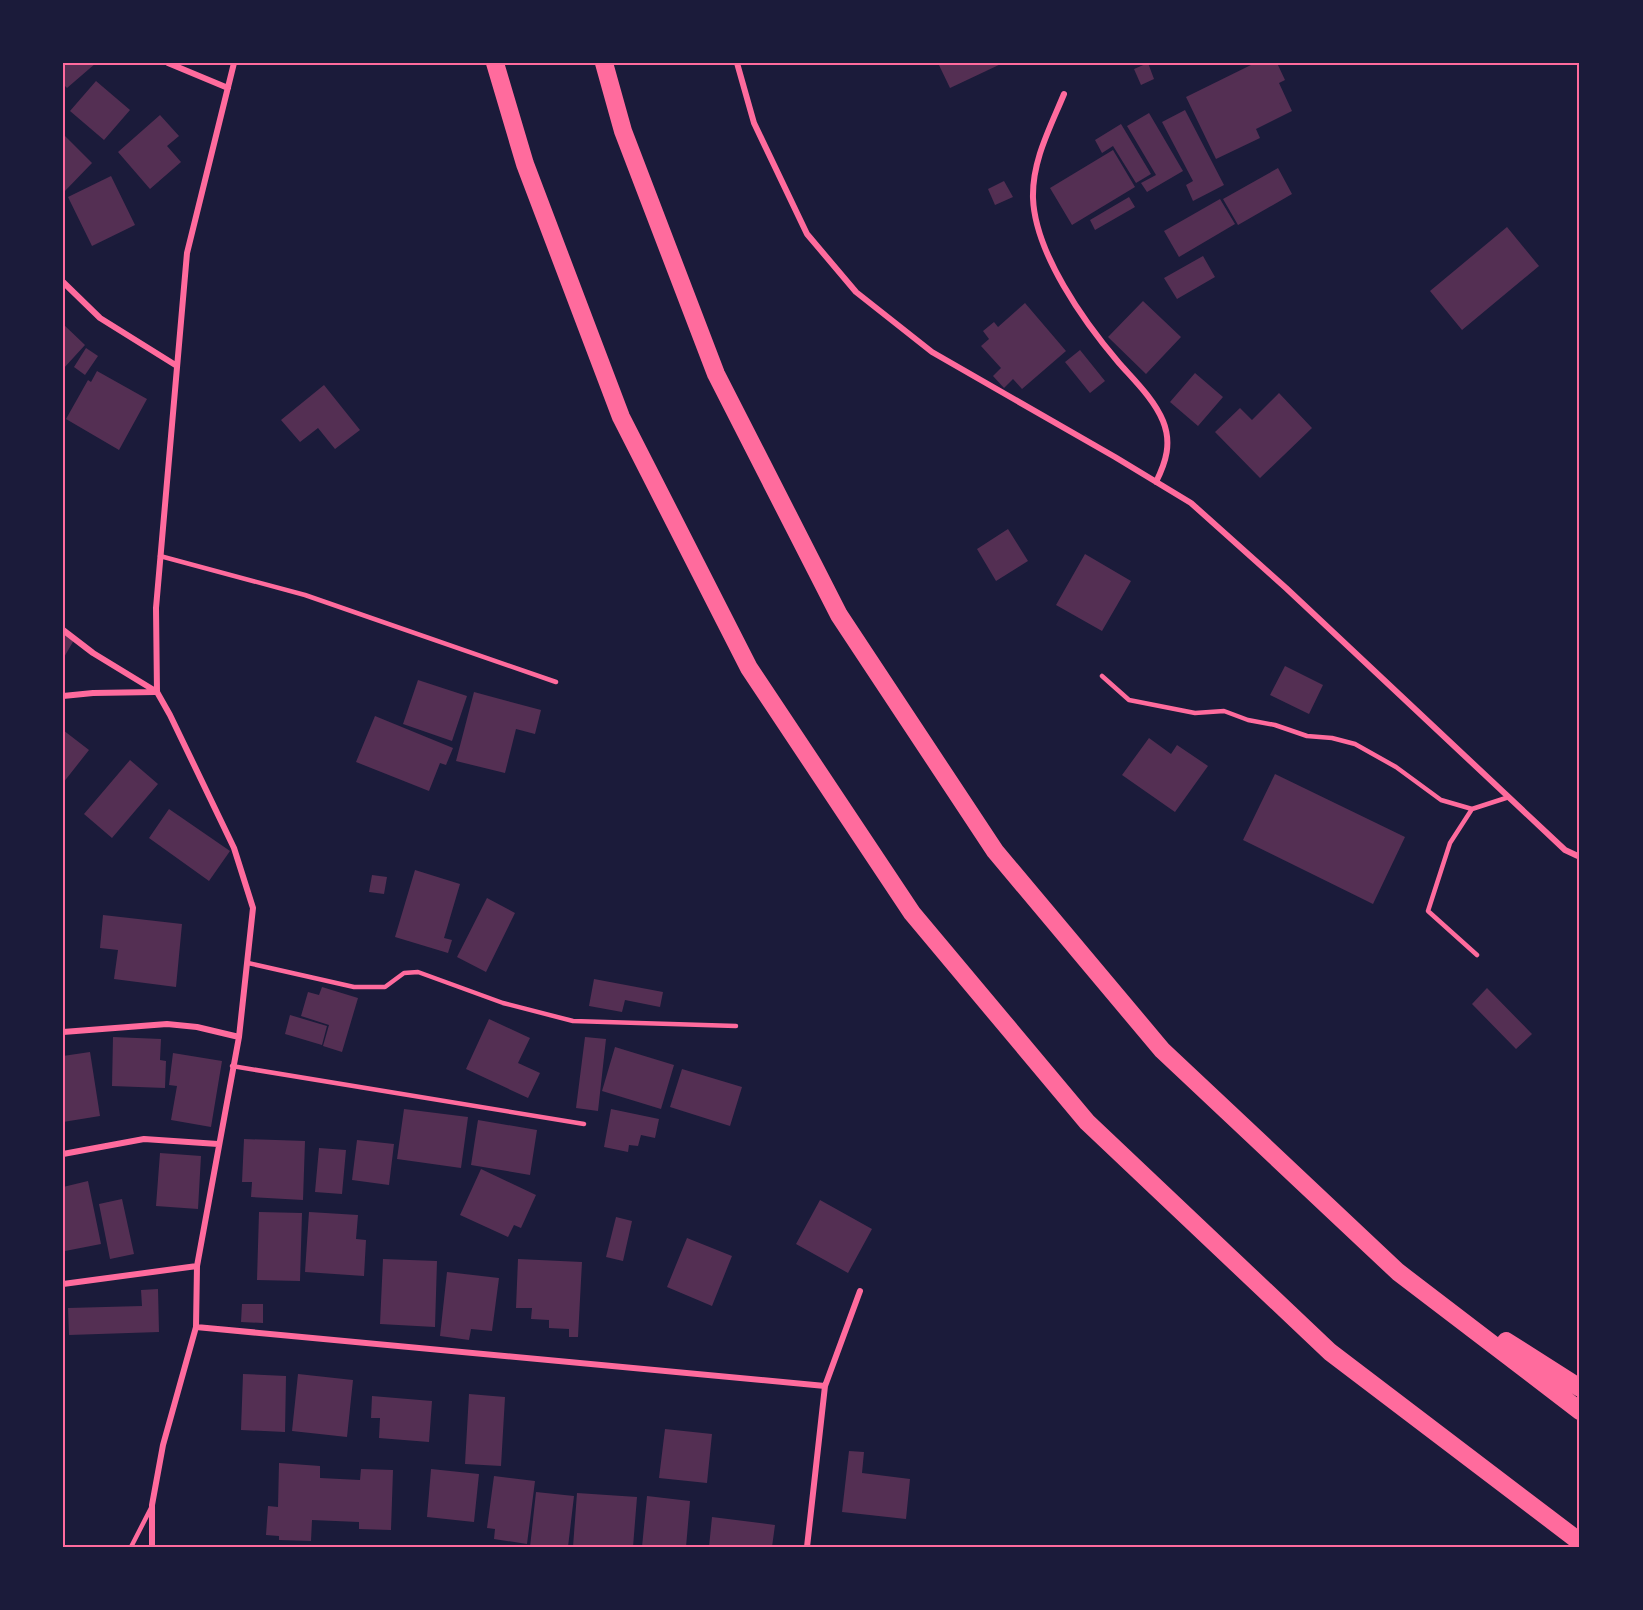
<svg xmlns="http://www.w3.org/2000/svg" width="1643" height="1610" viewBox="0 0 1643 1610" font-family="Arial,sans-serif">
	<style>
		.building { fill: #542f53 }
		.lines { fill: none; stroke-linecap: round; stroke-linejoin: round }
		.service { stroke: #ff6b9d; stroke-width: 4.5 }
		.minor { stroke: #ff6b9d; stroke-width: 6 }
		.motorway { stroke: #ff6b9d; stroke-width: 18 }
		.neatline { fill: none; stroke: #ff6b9d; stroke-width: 2 }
	</style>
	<rect width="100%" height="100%" fill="#1b1b3a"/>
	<!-- building -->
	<path class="building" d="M63,63H96L67,88L63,84Z
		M938,63H1003L950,88Z
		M1148,63L1154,79L1141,85L1134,69Z
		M1255,63H1277L1285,80L1279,83L1292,111L1256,129L1260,138L1216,159L1186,97Z
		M96,81L130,110L104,140L70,111Z
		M1185,110L1224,185L1193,201L1186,185L1193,181L1162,122Z
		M1149,113L1183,171L1147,192L1141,183L1156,175L1127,126Z
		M160,115L179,136L167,146L181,162L150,189L118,152Z
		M1121,124L1151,174L1136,183L1113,146L1102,153L1095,140Z
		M63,134L92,163L63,193Z
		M1113,150L1135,187L1072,225L1050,188Z
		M1278,168L1292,194L1238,225L1223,199Z
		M111,176L135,225L92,246L68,197Z
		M1004,181L1013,197L995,205L988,189Z
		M1129,197L1135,207L1095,230L1090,220Z
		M1220,199L1235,224L1179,257L1164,231Z
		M1507,227L1539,266L1462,330L1430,291Z
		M1203,256L1215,277L1177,299L1164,278Z
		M1143,301L1181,337L1146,374L1108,337Z
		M1025,303L1066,351L1022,389L1013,379L1004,388L993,376L1001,368L981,346L989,339L983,331L994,322L998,327Z
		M63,324L85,345L63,369Z
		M86,348L98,356L85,375L74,367Z
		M1080,350L1105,381L1090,393L1065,362Z
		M97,371L147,399L119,450L66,419L88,380L91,382Z
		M1195,373L1223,397L1198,426L1170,402Z
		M324,385L360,430L335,449L318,428L300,442L281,420Z
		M1279,393L1312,428L1260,478L1215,432L1240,408L1252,420Z
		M1008,529L1028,561L996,581L977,549Z
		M1085,554L1131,581L1102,631L1056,605Z
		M63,633L74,640L63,659Z
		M1285,666L1323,685L1309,714L1270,695Z
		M418,680L467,696L452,741L403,724Z
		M474,692L541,710L535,734L516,729L505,773L456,761Z
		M375,716L453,748L446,765L440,763L429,791L356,762Z
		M63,730L89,750L63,783Z
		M1149,738L1171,754L1177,745L1208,766L1175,812L1122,775Z
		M130,760L158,784L112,838L84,814Z
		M1275,774L1405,837L1373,904L1243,840Z
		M169,809L230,851L209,881L149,838Z
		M415,870L460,884L444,938L452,940L448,953L395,937Z
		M372,875L387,877L384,894L369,892Z
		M487,898L515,913L486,972L457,957Z
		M103,915L182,924L176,987L114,979L118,950L100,948Z
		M594,979L663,992L660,1007L625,1000L622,1012L589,1006Z
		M322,987L358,998L342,1052L323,1046L329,1025L301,1016L308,992L319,995Z
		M1487,988L1532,1034L1516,1049L1472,1004Z
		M290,1015L327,1026L322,1045L285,1034Z
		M489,1019L530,1038L518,1063L540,1073L528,1098L466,1069Z
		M113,1037L161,1039L160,1060L166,1061L165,1088L112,1086Z
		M585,1037L606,1039L598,1111L576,1108Z
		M615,1047L674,1065L661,1109L602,1091Z
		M90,1052L100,1116L63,1122V1056Z
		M173,1053L222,1061L211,1127L171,1120L177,1086L169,1085Z
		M682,1069L742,1087L730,1126L670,1107Z
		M404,1109L468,1117L461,1168L397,1159Z
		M611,1109L659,1119L655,1138L641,1135L638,1146L629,1145L628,1152L604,1147Z
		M478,1120L537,1130L530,1175L471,1165Z
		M244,1139L305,1141L303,1200L251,1197L252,1182H242Z
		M357,1140L394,1144L389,1185L352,1180Z
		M319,1148L346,1150L342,1194L315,1192Z
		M160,1153L201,1156L198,1209L156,1206Z
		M481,1169L536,1195L521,1228L514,1225L508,1237L460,1215Z
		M88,1181L101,1244L65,1251L63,1240V1187Z
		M122,1199L134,1254L110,1259L99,1204Z
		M820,1200L872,1229L848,1273L796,1244Z
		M259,1212L302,1213L300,1281L257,1280Z
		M309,1212L358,1215L356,1239L366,1240L364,1276L305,1272Z
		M616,1217L632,1221L623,1261L606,1257Z
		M687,1238L732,1256L712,1306L667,1287Z
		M383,1259L437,1261L435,1327L380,1324Z
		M518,1259L582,1262L578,1337H569V1329L549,1328V1320L531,1319L532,1308H516Z
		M447,1272L499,1278L492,1331L471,1329L469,1340L440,1336Z
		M158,1289L159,1332L69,1335L68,1308L142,1306L141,1290Z
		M242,1304H263V1323L241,1322Z
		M243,1374L286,1376L285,1432L241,1430Z
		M298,1374L353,1380L347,1437L292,1431Z
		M469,1394L505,1397L501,1466L465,1464Z
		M372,1396L432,1401L429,1442L379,1438L380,1418H371Z
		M665,1429L712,1434L707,1483L659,1478Z
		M849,1451L864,1452L862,1473L910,1479L906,1519L842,1512Z
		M279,1463L320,1466V1478L360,1480L361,1469L393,1470L391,1530L359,1529V1522L312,1520L311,1541L279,1540V1536L266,1535L268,1506L278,1507Z
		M431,1469L479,1474L474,1522L427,1517Z
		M494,1476L535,1481L527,1544L494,1539L495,1529L487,1528Z
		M536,1492L574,1496L568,1547H530Z
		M577,1493L637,1497L633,1547H573Z
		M647,1496L690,1501L686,1547H642Z
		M712,1517L775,1525L772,1547H709Z"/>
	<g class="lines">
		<!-- service -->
		<path class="service" d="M160,556L305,595L556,682
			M1102,676L1129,700L1195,713L1224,711L1248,720L1275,725L1307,736L1332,738L1355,744L1396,767L1441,800L1472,809L1509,797
			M1472,809L1450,843L1428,911L1477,955
			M248,963L354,987H385L404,973L418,972L503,1003L573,1021L736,1026
			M232,1066L584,1124
			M131,1547L151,1508"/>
		<!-- minor -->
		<path class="minor" d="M168,63L228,88
			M737,63L754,123L807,234L856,292L932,352L1115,457L1191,503L1286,588L1565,850L1580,857
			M1064,94C1050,128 1032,161 1033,198C1035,253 1084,322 1119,363C1134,380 1154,399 1163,421C1172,443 1166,462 1156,482
			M63,282L100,318L177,366
			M63,630L93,653L157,692
			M63,696L93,693L155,692
			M63,1032L167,1024L197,1027L239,1037
			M63,1154L144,1139L218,1144
			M63,1284L197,1266
			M196,1327L825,1386
			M152,1547V1505L163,1445L196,1327L197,1266L239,1037L253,908L234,848L170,715L157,692L156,608L187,253L234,63
			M807,1547L825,1386L860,1291"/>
		<!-- motorway -->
		<path class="motorway" d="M495,63L525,164L621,417L749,668L912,913L1087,1122L1330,1352L1580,1542
			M604,63L623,131L716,374L839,615L995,851L1162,1050L1398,1272L1580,1411
			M1506,1341L1580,1388"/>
	</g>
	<!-- border -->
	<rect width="1643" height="1610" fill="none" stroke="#1b1b3a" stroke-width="129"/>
	<rect x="64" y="64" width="1514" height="1482" class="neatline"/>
</svg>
